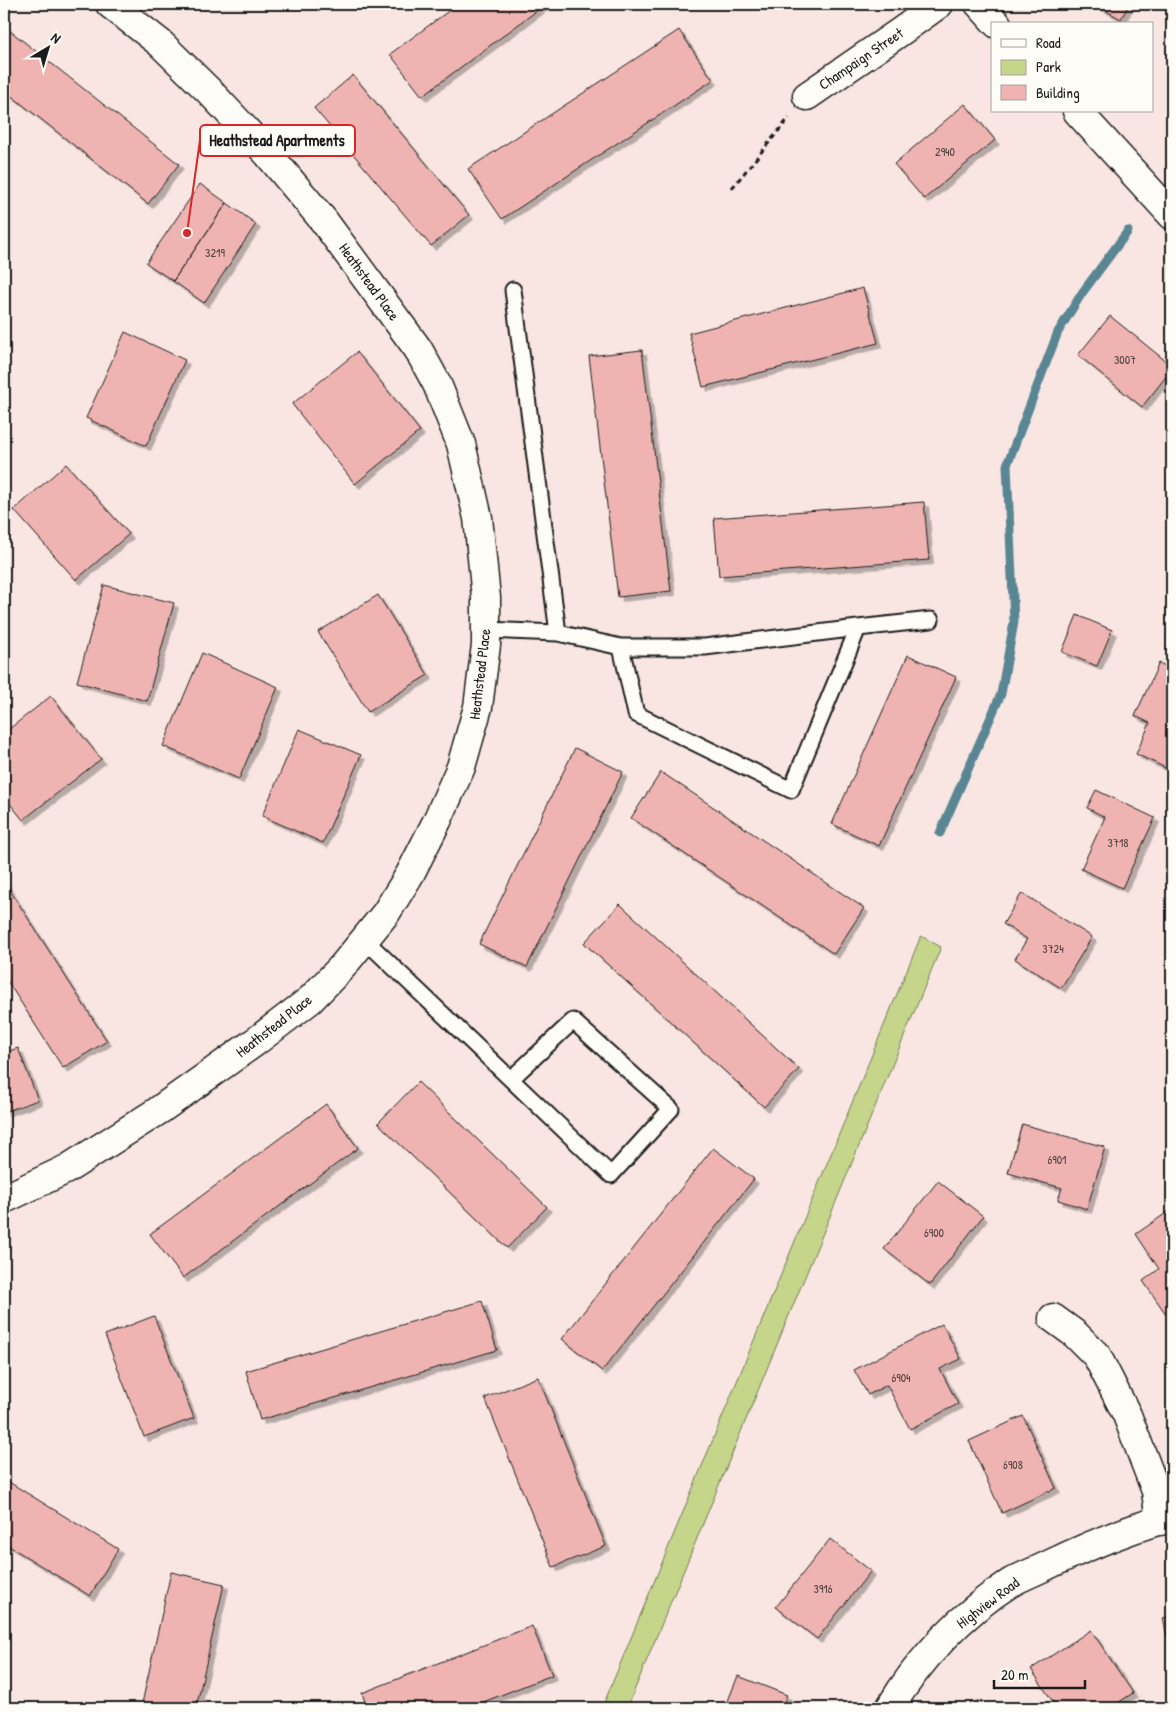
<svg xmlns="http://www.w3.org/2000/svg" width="1176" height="1712" viewBox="0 0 1176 1712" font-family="'Patrick Hand',sans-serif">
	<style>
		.green { fill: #c5d68b; stroke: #707954 }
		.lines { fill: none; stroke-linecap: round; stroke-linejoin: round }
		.stream { stroke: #598693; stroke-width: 9 }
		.building { fill: #efb4b1; stroke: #1c1c1c; filter: url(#shadow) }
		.service-casing { stroke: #1c1c1c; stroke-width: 19 }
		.minor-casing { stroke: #1c1c1c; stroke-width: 31 }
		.path { stroke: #1c1c1c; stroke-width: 3; stroke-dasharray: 5 4; stroke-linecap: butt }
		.service { stroke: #fdfcf7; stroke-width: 15 }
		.minor { stroke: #fdfcf7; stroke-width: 28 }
		.labels { text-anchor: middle; stroke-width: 4.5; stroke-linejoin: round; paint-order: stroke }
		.number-label { font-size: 12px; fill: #514241 }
		.street-label { font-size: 15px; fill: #1c1c1c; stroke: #fdfcf7 }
		.leader { fill: none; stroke: #d62828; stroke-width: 2 }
		.callout-dot { fill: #d62828; stroke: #fdfcf7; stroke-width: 2 }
		.callout { fill: #fdfcf7; stroke: #d62828; stroke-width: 2 }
		.callout-label { font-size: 16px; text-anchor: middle; font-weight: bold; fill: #1c1c1c }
	</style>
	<defs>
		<filter id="shadow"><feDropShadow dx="4.5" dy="4.5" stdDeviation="0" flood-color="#0004"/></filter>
	</defs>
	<rect width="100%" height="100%" fill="#f9e6e2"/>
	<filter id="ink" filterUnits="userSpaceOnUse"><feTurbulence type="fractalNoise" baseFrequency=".02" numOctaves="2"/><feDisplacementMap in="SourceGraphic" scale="10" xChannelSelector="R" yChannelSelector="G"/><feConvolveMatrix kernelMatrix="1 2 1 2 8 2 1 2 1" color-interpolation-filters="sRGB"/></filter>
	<g filter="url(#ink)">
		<!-- green -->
		<path class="green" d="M921,936L941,947L627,1708H602Z"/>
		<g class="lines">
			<!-- stream -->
			<path class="stream" d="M940,833L1001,694L1014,622L1007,465L1058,332L1082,293L1128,231"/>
		</g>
		<!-- building -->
		<path class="building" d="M458,4H546L422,96L390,54Z
			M1094,4H1129L1121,19Z
			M4,26L179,164L148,204L4,90Z
			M679,30L713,80L502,219L468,169Z
			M353,75L469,215L431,246L314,108Z
			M965,104L995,140L924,199L894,164Z
			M200,184L227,203L173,281L146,263Z
			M227,203L256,224L204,303L173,281Z
			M863,288L878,343L703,387L689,333Z
			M1110,316L1172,366V369L1142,407L1078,355Z
			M125,332L185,360L146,446L86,418Z
			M642,350L671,591L618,597L589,356Z
			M357,352L420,431L355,484L292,404Z
			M66,464L129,534L76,580L14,510Z
			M924,502L929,560L719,576L714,518Z
			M104,585L174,603L147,701L77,682Z
			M378,595L428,675L368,712L318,632Z
			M1077,615L1112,630L1097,666L1062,652Z
			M202,653L278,687L239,779L163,746Z
			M908,655L956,677L879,846L832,824Z
			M1159,663L1172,669V771L1136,754L1150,723L1135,716Z
			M51,696L101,759L23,820L4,796V733Z
			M299,729L361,755L323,843L262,816Z
			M575,748L623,772L527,967L479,944Z
			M661,772L864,908L834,954L631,818Z
			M1096,790L1155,818L1122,888L1081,869L1105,817L1087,808Z
			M4,881L107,1041L63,1068L4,976Z
			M1022,893L1092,937L1061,988L1015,959L1027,939L1003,924Z
			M620,904L799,1069L764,1107L584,943Z
			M18,1048L38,1100L4,1112V1053Z
			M418,1082L547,1207L507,1248L378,1123Z
			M326,1104L358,1148L183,1278L150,1234Z
			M1022,1124L1105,1147L1087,1209L1058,1200L1062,1188L1008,1173Z
			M713,1148L754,1179L602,1371L562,1339Z
			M938,1181L983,1216L930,1285L884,1249Z
			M1172,1209V1309L1166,1314L1143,1281L1159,1269L1136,1234Z
			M482,1301L497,1350L260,1420L246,1371Z
			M154,1316L194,1418L144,1437L105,1335Z
			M942,1324L961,1359L940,1369L958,1404L910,1429L887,1385L868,1395L854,1370Z
			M538,1377L606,1546L553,1567L485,1398Z
			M1023,1416L1056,1488L1002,1513L969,1441Z
			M4,1479L118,1549L90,1596L4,1543Z
			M830,1539L871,1571L817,1639L776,1607Z
			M171,1572L224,1584L196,1708H141Z
			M1172,1616V1659L1163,1618Z
			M532,1626L552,1675L468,1708H367L362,1693Z
			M1091,1630L1133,1693L1110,1708H1057L1031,1669Z
			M738,1676L787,1695L781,1708H725Z"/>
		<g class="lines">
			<!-- service casing -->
			<g class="service-casing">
				<path id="service" d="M513,290L558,633
					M858,628L931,620
					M487,630L558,633L621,647H705L858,628L791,790L636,714L621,647
					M364,939L611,1175L671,1109L573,1021L511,1079"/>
			</g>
			<!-- minor casing -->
			<g class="minor-casing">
				<path id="minor" d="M979,4L997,24
					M807,96L900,32L939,4
					M1077,111L1172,215
					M4,1199L67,1169L158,1111L255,1042L310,1000L342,967L386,913L410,874L437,821L461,767L478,707L486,645V598L478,518L461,444L437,384L418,349L324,221L268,154L210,92L160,43L110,4
					M1053,1318L1075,1334L1097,1356L1127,1415L1156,1491L1160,1521
					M890,1708C918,1660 963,1613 1010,1583C1022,1576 1036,1571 1048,1565C1088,1546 1129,1528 1172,1517"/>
			</g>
			<!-- path -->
			<path class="path" d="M732,188L789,118"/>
			<!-- service -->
			<use href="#service" class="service"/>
			<!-- minor -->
			<use href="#minor" class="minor"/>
		</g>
	</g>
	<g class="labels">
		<!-- number labels -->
		<g class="number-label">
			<text x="945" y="156">2940</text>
			<text x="215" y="257">3219</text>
			<text x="1125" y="364">3007</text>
			<text x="1118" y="847">3718</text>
			<text x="1053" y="953">3724</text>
			<text x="1057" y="1164">6901</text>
			<text x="934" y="1237">6900</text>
			<text x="901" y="1382">6904</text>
			<text x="1013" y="1469">6908</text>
			<text x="823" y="1593">3916</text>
		</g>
		<!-- street labels -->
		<g class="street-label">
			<text transform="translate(861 59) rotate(-34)" y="5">Champaign Street</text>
			<text transform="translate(369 282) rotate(54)" y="5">Heathstead Place</text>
			<text transform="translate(480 674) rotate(-83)" y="5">Heathstead Place</text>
			<text transform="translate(274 1026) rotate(-38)" y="5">Heathstead Place</text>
			<text transform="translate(988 1603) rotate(-37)" y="5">Highview Road</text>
		</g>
	</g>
	<!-- callouts -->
	<path class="leader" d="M187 233L200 140"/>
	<circle class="callout-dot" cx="187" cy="233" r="5"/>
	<rect class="callout" x="200" y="125" width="155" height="31" rx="5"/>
	<g class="callout-label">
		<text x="277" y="146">Heathstead Apartments</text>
	</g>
	<!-- margin -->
	<rect width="1176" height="1712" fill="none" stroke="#fdfcf7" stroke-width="20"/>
	<rect x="10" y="10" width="1156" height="1692" fill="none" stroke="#1c1c1c" stroke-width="2" filter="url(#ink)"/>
	<!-- legend -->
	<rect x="991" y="22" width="162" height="90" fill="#fdfcf7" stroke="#a3a29f"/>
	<rect x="1001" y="39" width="25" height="8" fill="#fdfcf7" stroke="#a3a29f"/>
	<text x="1036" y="48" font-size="15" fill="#1c1c1c">Road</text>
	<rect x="1001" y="60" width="25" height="15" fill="#c5d68b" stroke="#a3a29f"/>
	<text x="1036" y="72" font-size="15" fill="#1c1c1c">Park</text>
	<rect x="1001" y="85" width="25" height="15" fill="#efb4b1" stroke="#a3a29f"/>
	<text x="1036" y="98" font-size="15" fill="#1c1c1c">Building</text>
	<!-- north arrow -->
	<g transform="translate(48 48) rotate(38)" stroke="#fdfcf7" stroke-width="4" paint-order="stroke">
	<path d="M0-4L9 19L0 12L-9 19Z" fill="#1c1c1c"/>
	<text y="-8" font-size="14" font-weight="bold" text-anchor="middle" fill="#1c1c1c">N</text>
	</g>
	<!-- scale -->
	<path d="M994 1680v8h91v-8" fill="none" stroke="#1c1c1c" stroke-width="2.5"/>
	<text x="1001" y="1680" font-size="15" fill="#1c1c1c" stroke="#fdfcf7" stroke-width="4" paint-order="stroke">20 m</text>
</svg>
